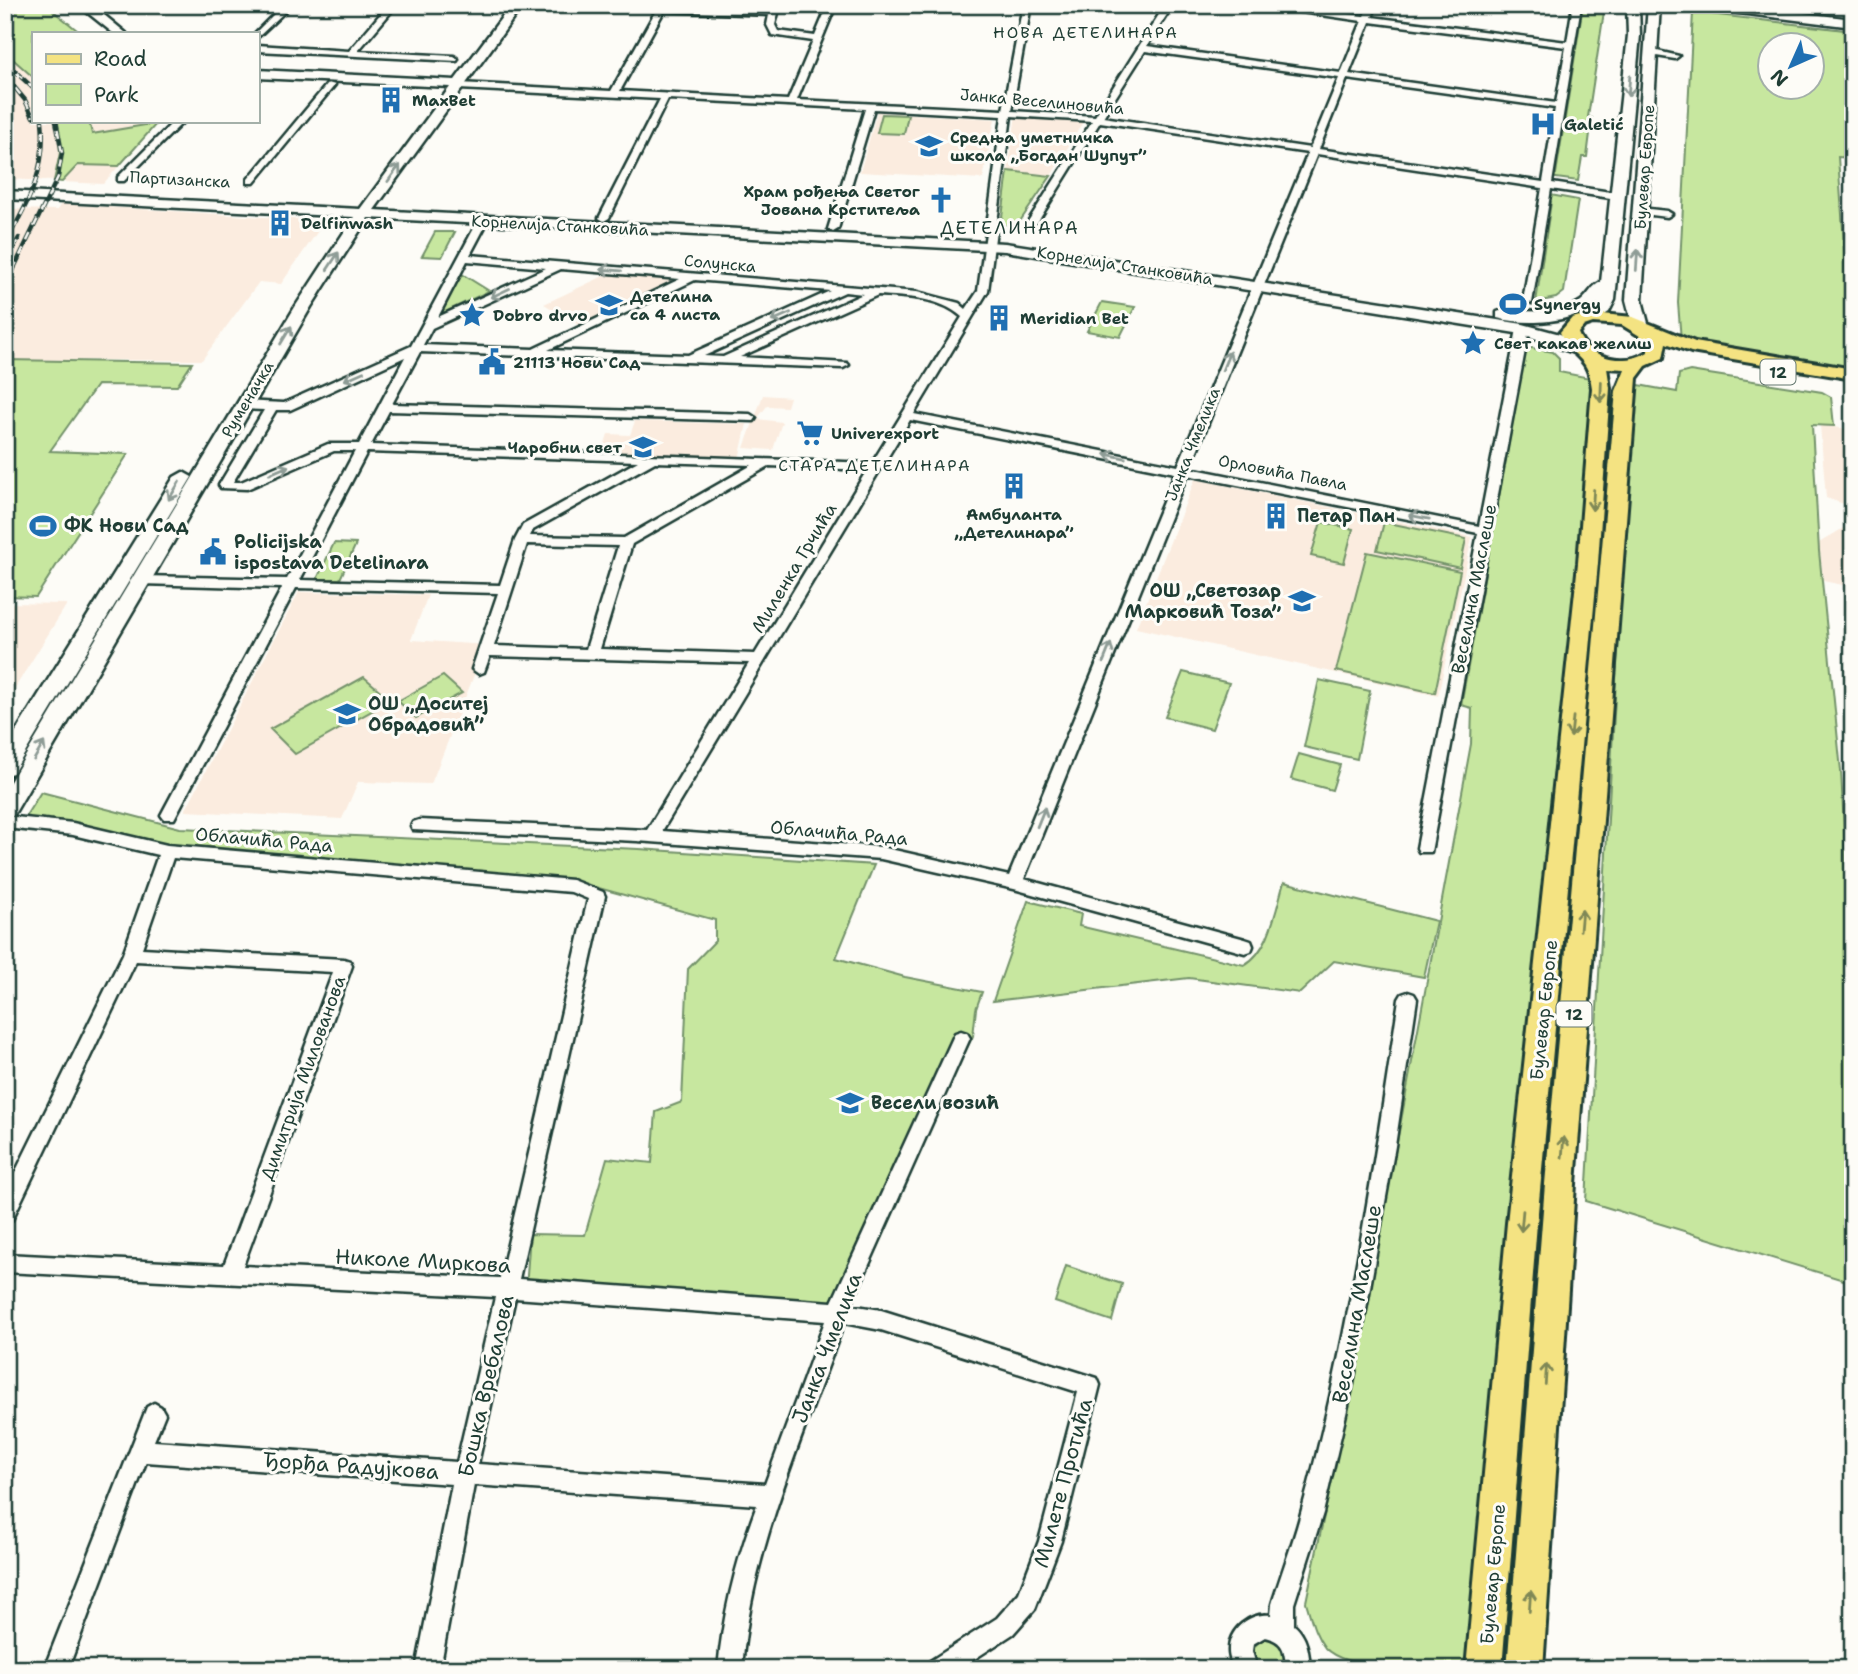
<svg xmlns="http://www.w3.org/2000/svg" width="1858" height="1674" viewBox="0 0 1858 1674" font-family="'Shantell Sans',sans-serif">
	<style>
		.built { fill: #fbecdf }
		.green { fill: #c7e79f; stroke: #73926a; stroke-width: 2; fill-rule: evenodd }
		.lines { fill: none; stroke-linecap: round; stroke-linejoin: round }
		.street-casing { stroke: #1f3d34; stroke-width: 5 }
		.secondary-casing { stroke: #1f3d34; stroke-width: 5 }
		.primary-casing { stroke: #1f3d34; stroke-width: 6 }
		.street { fill: #fdfcf7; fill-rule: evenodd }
		.secondary { fill: #fdfcf7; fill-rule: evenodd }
		.primary { fill: #f4e382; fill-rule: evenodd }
		.rail-far1-casing { stroke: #1f3d34; stroke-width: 4.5 }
		.rail-casing { stroke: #1f3d34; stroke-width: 5 }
		.rail-far1 { stroke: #fdfcf7; stroke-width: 2.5; stroke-dasharray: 8; stroke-linecap: butt }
		.rail { stroke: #fdfcf7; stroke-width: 3.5; stroke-dasharray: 10; stroke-linecap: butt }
		.oneway { stroke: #8e9c96 }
		.oneway2 { stroke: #7f8857 }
		.labels { text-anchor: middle; stroke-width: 6; stroke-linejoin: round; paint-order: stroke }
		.far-neighbourhood-label { font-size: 16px; letter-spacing: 2px; fill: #1f3d34; stroke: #fdfcf7 }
		.far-poi-label { font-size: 16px; font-weight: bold; fill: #1f3d34; stroke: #fdfcf7; text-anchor: start }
		.far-street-label { font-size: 16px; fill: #1f3d34; stroke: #fdfcf7 }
		.shield { fill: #fdfcf7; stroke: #62766e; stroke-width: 2 }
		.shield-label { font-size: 16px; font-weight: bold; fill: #1f3d34 }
		.far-quarter-label { font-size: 18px; letter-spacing: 2px; fill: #1f3d34; stroke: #fdfcf7 }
		.poi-label { font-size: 18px; font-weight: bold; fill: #1f3d34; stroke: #fdfcf7; text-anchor: start }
		.street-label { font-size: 18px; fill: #1f3d34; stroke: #fdfcf7 }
		.near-street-label { font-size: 21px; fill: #1f3d34; stroke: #fdfcf7 }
	</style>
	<rect width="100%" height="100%" fill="#fdfcf7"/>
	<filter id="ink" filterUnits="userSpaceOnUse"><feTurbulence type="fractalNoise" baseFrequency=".0143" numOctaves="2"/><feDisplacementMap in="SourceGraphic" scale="14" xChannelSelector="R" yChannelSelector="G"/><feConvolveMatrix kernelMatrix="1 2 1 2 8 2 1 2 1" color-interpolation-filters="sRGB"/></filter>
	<g filter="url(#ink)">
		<!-- built -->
		<path class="built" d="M5,52L33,77V121H58L60,153L54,181L5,179Z
			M877,112L995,119L983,179L860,172Z
			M1016,114L1084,120L1051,176L1008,171Z
			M89,121H159L103,184L62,182L78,164L92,134Z
			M61,204L325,221L281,284L259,282L202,360H5V220L15,209L57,210Z
			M608,274L681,280L582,327L544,304Z
			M763,395L790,397L787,407L767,406L757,419L782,422L773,450L744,448Z
			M635,421L747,424L739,459L601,455L608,434L630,435Z
			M1820,425L1853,430V507L1826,498Z
			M1195,479L1472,537L1438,696L1136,628Z
			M1853,522V587L1823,581L1819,543Z
			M299,592L428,595L411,640L486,645L431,784L358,782L342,819L185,811Z
			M5,603L67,604L5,704Z"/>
		<!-- green -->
		<path class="green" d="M5,5H46L77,30L66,33H33V77L5,52Z
			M1583,5H1605L1588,117L1592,118L1587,157H1582L1578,181L1549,177L1548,173L1556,174Z
			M1693,12L1853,31V158L1838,157L1850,329L1848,341L1853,342V371L1681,340L1678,303ZM1770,46H1812V88H1770Z
			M882,114L908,115L904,134L877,133Z
			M58,121H89L92,134L157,123L119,166L78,165L62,182L54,181L60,153Z
			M1008,171L1051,176L1016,227L1001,225Z
			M1545,194L1578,200L1564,292L1556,298L1536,302L1551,202L1544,201Z
			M435,232H455L442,257L422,256Z
			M462,274L489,291L439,315Z
			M1102,302L1135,307L1120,337L1087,331Z
			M1526,347L1553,352L1559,358V372L1590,378L1593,389L1478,1669C1439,1669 1350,1674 1325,1648C1314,1634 1311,1618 1306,1602L1356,1363L1471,744L1472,708L1461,705Z
			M5,360L192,363L177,386L97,385L50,451L128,454L36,597L5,596Z
			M1690,371L1822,392L1831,397L1834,426L1812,425L1819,551L1841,771L1853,1000V1283L1586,1201L1633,384L1677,392L1679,374Z
			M1321,522L1353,529L1344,563L1311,556Z
			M1384,522L1466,539L1460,568L1377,550Z
			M334,543L356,544L340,579H317Z
			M1367,552L1460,571L1435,693L1336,671Z
			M1183,672L1229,683L1212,729L1165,717Z
			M443,676L462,693L416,718L398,701Z
			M364,677L391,700L295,754L270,729Z
			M1319,680L1370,691L1357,759L1304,747Z
			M1299,754L1340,765L1332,790L1291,779Z
			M41,792L180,828L639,849L874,865L836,958L905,977L982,992L976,1009L973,1036L883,1213L838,1312L526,1289L530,1234L585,1235L607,1158L652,1163L656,1112L682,1102L688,969L715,941V920L595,887L167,851L25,817Z
			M1284,882L1436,921L1424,977L1334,961L1300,993L1189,978L993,1001L1028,901L1081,914L1079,926L1244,965C1270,951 1276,909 1284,882Z
			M1066,1266L1122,1284L1112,1321L1055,1302Z
			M1253 1654a16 16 0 1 1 32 0a16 16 0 1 1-32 0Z"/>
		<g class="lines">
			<!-- street casing -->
			<g class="street-casing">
				<path id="street" d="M283,5H292L257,38V33H255Z
					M388,5H397L358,51L454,56L458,59L457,61L257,51V45L349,51Z
					M659,5L774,11L778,13L775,25L778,31L815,36L828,5H836L797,100L1003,110L1023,5H1031L1012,111L1095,116L1165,5H1173L1147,46L1341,73L1362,21L1253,5H1278L1364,16L1369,5H1377L1372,17L1567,42L1573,5H1581L1552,183L1617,193L1622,196L1617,199L1551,189L1532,303L1523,301L1542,188L1317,154L1190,468L1479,526L1517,329L1523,326L1529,329L1431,852H1419L1417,848L1478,533L1187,475L1024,879L1245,939L1251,941L1253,946L1251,951L1245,953L1014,889L881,859L637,841L413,830L411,826L413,822L419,820L647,830L749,663L490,656L484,672L479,674L472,669L498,593L296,588L174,819H164L161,815L282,588L141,584L134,580L141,576L287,579L355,451H334L247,489L221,488L219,485L264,410L243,409L237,405L243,401L284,403L411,346L479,219L488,221L470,255L917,292L959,303L966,309L978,291L1002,116L874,109L838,229L833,232L828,229L865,109L668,99L609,218L604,221L599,218L660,99L459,89L455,86L459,83L611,91ZM664,11L769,15L767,25L772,35L813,41L788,100L620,91ZM1370,22L1566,47L1556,103L1349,74ZM1145,51L1339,78L1310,148L1103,117ZM1347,79L1555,108L1543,182L1319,149ZM1011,116L1092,121L1027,223L1032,226L1037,223L1100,122L1308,153L1178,466L914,414L988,291ZM467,261L546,268L438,317ZM561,269L680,279L533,349L423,345L432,328ZM695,280L830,291L688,355L548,350ZM845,292L863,294L723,357L704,356ZM878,295C907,297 940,297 962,317L872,463L371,445L389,411L754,421L756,418L750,414L392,404L420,352L843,368L849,365L847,363L740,357ZM405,357L359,444H328L241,482H233L276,410H290ZM910,420L1175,473L1009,876L881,847L662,831ZM367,452L638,461L523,525L515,540L500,585L300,580ZM655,462L752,465L624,538L530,536L533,530ZM769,466L867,470L755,654L600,649L632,544ZM527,544L618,546L586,649L494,646Z
					M1653,50L1679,56L1675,59L1650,55V51Z
					M328,83L335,85L254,183H248V179Z
					M174,121H184L124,181H118V177Z
					M1640,208L1667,211L1672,214L1667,217L1636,213L1635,211Z
					M5,816L73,823L167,845L572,880L603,892L605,896L519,1279L832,1302L955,1033L961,1031L967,1033L970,1038L851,1305L881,1310L1097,1378L1100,1385L1061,1541L1035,1609L1013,1634L959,1669H926L930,1661L997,1618L1019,1593L1039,1541L1078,1392L881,1330L844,1323C804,1435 751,1549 742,1669H718C723,1612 737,1558 757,1505L474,1485L440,1669H416L452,1484L146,1462L68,1669H44L147,1407L154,1403L161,1407L165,1414L154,1441L457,1462L495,1297L5,1272V1254L224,1265L333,972L136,961L12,1220L5,1223V1193L123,954L158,855L73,835L5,828ZM173,858L571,892L588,899L500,1278L243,1266L352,966L350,961L344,959L142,948ZM515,1298L825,1321L765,1484L478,1464Z
					M1408,992L1414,994L1417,999L1395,1146L1353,1384L1323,1513L1294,1604V1625C1307,1636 1309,1652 1310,1669H1286C1285,1651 1284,1641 1265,1637L1253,1644L1252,1651L1257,1669H1233C1232,1664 1229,1657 1229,1652C1228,1629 1250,1612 1271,1615L1272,1604C1281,1574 1293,1543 1301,1513C1348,1345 1373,1171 1399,999L1402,994Z"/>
			</g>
			<!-- secondary casing -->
			<g class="secondary-casing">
				<path id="secondary" d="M78,5H92L126,33H113Z
					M511,5H523L374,210L1005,243L1523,324L1560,334L1592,353L1590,356C1581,359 1538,338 1522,334L1005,251L368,218L311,307L13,816L5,818V790L295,307L354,217L5,199V191L360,209L450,87L257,78V70L455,80Z
					M1627,5H1639L1640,35L1615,300L1609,312L1592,323L1584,318L1598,303C1573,323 1527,326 1497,318V312L1503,310C1527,311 1560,316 1581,301C1589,295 1592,285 1601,282L1628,35Z
					M1648,5H1660L1642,300L1649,327L1641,332L1633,327L1626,300Z
					M1700,5H1737L1853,19V27L1706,9Z
					M183,472L192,477L13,773L5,775V749L174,477Z"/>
			</g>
			<!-- primary casing -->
			<g class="primary-casing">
				<path id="primary" d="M1592,313L1633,317L1695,342L1853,369V379L1691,352L1666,343L1663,358L1646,366L1637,378L1575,1184L1543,1669H1507L1545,1184L1616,391L1625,369L1607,368L1610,388L1598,563L1537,1223L1502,1669H1466L1507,1223L1578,563L1592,388C1588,353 1572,361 1560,332L1572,318ZM1593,323L1622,325L1648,341V352C1625,366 1588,359 1578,333L1584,326Z"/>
			</g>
			<!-- street -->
			<use href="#street" class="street"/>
			<!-- secondary -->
			<use href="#secondary" class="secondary"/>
			<!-- primary -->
			<use href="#primary" class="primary"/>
			<!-- rail-far1 casing -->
			<g class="rail-far1-casing">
				<path id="rail-far1" d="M5,62L33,88
					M5,76L25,100L33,117
					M5,243C29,203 47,168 42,121
					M5,262L19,238
					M13,270L58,177L62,153L56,121"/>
			</g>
			<!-- rail casing -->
			<g class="rail-casing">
				<path id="rail" d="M5,286L14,268"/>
			</g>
			<!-- rail-far1 -->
			<use href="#rail-far1" class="rail-far1"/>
			<!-- rail -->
			<use href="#rail" class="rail"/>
		</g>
		<!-- one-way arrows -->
		<defs><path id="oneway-shaft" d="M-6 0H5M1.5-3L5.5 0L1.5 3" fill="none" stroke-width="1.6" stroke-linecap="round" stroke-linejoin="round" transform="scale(1.75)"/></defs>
		<g class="oneway">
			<use href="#oneway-shaft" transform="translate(1629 86) rotate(95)"/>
			<use href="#oneway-shaft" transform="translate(394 173) rotate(-54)"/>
			<use href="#oneway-shaft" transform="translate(1637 260) rotate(-86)"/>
			<use href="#oneway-shaft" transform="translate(333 261) rotate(-57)"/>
			<use href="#oneway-shaft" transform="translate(611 270) rotate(-175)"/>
			<use href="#oneway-shaft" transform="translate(500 293) rotate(155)"/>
			<use href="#oneway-shaft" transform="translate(781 317) rotate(156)"/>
			<use href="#oneway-shaft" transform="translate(286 335) rotate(-59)"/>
			<use href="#oneway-shaft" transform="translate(1226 361) rotate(-68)"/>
			<use href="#oneway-shaft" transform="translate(354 376) rotate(156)"/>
			<use href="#oneway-shaft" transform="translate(1115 456) rotate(-169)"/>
			<use href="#oneway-shaft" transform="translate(279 470) rotate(-23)"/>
			<use href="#oneway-shaft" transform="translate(174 491) rotate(121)"/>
			<use href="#oneway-shaft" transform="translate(1419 517) rotate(-169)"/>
			<use href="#oneway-shaft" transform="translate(1107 653) rotate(-68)"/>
			<use href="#oneway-shaft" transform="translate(39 751) rotate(-60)"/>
			<use href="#oneway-shaft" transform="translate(1041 817) rotate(-68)"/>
		</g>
		<g class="oneway2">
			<use href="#oneway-shaft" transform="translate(1601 392) rotate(92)"/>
			<use href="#oneway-shaft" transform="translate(1593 500) rotate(94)"/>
			<use href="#oneway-shaft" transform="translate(1572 727) rotate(96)"/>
			<use href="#oneway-shaft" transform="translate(1581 920) rotate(-85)"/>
			<use href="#oneway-shaft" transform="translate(1563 1147) rotate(-85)"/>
			<use href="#oneway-shaft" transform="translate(1522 1221) rotate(95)"/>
			<use href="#oneway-shaft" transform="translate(1546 1374) rotate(-86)"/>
			<use href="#oneway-shaft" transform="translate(1530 1601) rotate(-86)"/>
		</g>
	</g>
	<!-- icons -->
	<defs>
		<g id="building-bare" transform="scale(2.1)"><path d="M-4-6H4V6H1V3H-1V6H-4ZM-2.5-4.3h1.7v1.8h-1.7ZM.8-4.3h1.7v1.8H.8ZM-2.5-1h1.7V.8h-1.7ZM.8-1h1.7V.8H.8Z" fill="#1f6fb2" stroke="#fdfcf7" stroke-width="2.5" paint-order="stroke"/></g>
		<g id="hospital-bare" transform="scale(2.1)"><path d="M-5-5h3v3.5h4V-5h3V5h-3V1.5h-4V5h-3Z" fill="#1f6fb2" stroke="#fdfcf7" stroke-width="2.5" paint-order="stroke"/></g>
		<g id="school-bare" transform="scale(2.1)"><path d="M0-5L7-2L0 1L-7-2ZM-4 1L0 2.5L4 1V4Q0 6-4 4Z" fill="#1f6fb2" stroke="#fdfcf7" stroke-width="2.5" paint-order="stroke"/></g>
		<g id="church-bare" transform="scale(2.1)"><path d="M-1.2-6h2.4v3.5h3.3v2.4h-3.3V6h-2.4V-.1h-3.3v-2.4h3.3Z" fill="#1f6fb2" stroke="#fdfcf7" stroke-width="2.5" paint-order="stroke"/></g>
		<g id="stadium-bare" transform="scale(2.1)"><path d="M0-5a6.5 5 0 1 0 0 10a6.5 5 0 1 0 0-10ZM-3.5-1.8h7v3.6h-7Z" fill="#1f6fb2" stroke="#fdfcf7" stroke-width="2.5" paint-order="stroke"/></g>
		<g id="sight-bare" transform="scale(2.1)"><path d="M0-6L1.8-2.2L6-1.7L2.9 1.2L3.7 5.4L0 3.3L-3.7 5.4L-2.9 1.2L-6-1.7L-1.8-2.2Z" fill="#1f6fb2" stroke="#fdfcf7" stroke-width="2.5" paint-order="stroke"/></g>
		<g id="civic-bare" transform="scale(2.1)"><path d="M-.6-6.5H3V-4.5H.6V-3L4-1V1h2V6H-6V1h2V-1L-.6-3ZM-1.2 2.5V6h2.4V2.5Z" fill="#1f6fb2" stroke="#fdfcf7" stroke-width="2.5" paint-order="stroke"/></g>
		<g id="supermarket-bare" transform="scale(2.1)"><path d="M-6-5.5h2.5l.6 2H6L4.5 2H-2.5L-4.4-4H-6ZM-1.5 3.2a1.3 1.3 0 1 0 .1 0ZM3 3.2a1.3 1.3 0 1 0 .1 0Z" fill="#1f6fb2" stroke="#fdfcf7" stroke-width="2.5" paint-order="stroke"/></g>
	</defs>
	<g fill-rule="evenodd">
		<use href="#building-bare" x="391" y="100"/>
		<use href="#hospital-bare" x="1543" y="124"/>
		<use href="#school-bare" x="929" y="146"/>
		<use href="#church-bare" x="941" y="200"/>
		<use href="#building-bare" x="280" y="223"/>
		<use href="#stadium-bare" x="1513" y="304"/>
		<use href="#school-bare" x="609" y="305"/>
		<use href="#sight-bare" x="472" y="315"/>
		<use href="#building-bare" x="999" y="318"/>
		<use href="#sight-bare" x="1473" y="343"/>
		<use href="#civic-bare" x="492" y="362"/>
		<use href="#supermarket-bare" x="810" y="433"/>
		<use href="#school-bare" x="643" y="447"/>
		<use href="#building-bare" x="1014" y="486"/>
		<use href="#building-bare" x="1276" y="516"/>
		<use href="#stadium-bare" x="43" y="526"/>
		<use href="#civic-bare" x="213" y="552"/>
		<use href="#school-bare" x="1302" y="601"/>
		<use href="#school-bare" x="347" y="714"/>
		<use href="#school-bare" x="850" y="1103"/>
	</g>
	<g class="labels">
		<!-- far-neighbourhood labels -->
		<g class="far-neighbourhood-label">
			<text x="1086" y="38">НОВА ДЕТЕЛИНАРА</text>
			<text x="875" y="471">СТАРА ДЕТЕЛИНАРА</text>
		</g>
		<!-- far-poi labels -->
		<g class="far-poi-label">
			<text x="412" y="106">MaxBet</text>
			<text x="1564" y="130">Galetić</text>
			<text x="950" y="143">Средња уметничка<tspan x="950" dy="18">школа „Богдан Шупут”</tspan></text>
			<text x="920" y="197" text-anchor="end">Храм рођења Светог<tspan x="920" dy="18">Јована Крститеља</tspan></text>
			<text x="301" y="229">Delfinwash</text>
			<text x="630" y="302">Детелина<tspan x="630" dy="18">са 4 листа</tspan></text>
			<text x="1534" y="310">Synergy</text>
			<text x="493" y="321">Dobro drvo</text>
			<text x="1020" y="324">Meridian Bet</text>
			<text x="1494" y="349">Свет какав желиш</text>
			<text x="513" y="368">21113 Нови Сад</text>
			<text x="831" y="439">Univerexport</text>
			<text x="622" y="453" text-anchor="end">Чаробни свет</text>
			<text x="1014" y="520" text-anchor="middle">Амбуланта<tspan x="1014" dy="18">„Детелинара”</tspan></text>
		</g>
		<!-- far-street labels -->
		<g class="far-street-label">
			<text transform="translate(1042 101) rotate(5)" y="6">Јанка Веселиновића</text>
			<text transform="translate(1644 167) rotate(-86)" y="6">Булевар Европе</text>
			<text transform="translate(180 179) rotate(3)" y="6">Партизанска</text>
			<text transform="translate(560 225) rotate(3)" y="6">Корнелија Станковића</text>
			<text transform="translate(720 263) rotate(5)" y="6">Солунска</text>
			<text transform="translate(1125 265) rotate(9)" y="6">Корнелија Станковића</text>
			<text transform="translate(247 399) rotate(-59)" y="6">Руменачка</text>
			<text transform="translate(1192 444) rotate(-68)" y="6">Јанка Чмелика</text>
			<text transform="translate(1283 472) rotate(11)" y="6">Орловића Павла</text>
		</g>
		<!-- shield labels -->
		<g class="shield">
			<rect x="1760.5" y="359.5" width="35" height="25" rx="5"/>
			<rect x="1556.5" y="1001.5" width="35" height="25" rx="5"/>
		</g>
		<g class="shield-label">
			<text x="1778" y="378">12</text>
			<text x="1574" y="1020">12</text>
		</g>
		<!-- far-quarter labels -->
		<g class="far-quarter-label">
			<text x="1010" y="234">ДЕТЕЛИНАРА</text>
		</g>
		<!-- poi labels -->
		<g class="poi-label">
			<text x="1297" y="522">Петар Пан</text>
			<text x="64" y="532">ФК Нови Сад</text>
			<text x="234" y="548">Policijska<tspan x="234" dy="21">ispostava Detelinara</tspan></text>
			<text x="1281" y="597" text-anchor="end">ОШ „Светозар<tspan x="1281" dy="21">Марковић Тоза”</tspan></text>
			<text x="368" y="710">ОШ „Доситеј<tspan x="368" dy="21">Обрадовић”</tspan></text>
			<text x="871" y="1109">Весели возић</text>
		</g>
		<!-- street labels -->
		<g class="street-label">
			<text transform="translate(794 568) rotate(-59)" y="6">Миленка Грчића</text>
			<text transform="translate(1474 589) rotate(-79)" y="6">Веселина Маслеше</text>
			<text transform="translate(839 833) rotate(5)" y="6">Облачића Рада</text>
			<text transform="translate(264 840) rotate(5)" y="6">Облачића Рада</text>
			<text transform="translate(1544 1010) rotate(-84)" y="6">Булевар Европе</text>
			<text transform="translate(303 1078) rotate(-70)" y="6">Димитрија Милованова</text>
			<text transform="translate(1493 1574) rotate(-85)" y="6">Булевар Европе</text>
		</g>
		<!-- near-street labels -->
		<g class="near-street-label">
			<text transform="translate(423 1261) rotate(3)" y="7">Николе Миркова</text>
			<text transform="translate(1357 1304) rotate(-80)" y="7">Веселина Маслеше</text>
			<text transform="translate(827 1348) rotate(-69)" y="7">Јанка Чмелика</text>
			<text transform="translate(486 1386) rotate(-77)" y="7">Бошка Вребалова</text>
			<text transform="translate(351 1466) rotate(4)" y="7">Ђорђа Радујкова</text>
			<text transform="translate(1063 1483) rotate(-75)" y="7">Милете Протића</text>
		</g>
	</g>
	<!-- margin -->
	<rect width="1858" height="1674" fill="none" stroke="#fdfcf7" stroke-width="28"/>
	<rect x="14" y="14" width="1830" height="1646" fill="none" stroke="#1f3d34" stroke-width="2.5" filter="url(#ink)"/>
	<!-- legend -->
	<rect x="32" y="32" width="228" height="91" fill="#fdfcf7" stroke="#a4b0a9" stroke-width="2"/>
	<rect x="46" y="54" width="35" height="10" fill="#f4e382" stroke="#a4b0a9" stroke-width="2"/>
	<text x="94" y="66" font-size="21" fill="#1f3d34">Road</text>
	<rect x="46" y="84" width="35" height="21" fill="#c7e79f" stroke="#a4b0a9" stroke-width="2"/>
	<text x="94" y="102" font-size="21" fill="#1f3d34">Park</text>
	<!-- north arrow -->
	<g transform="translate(1791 66) rotate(225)"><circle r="33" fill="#fdfcf7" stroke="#a4b0a9" stroke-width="2"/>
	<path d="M0-5L12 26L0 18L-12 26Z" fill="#1f6fb2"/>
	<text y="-10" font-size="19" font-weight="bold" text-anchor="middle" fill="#1f3d34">N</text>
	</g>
</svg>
